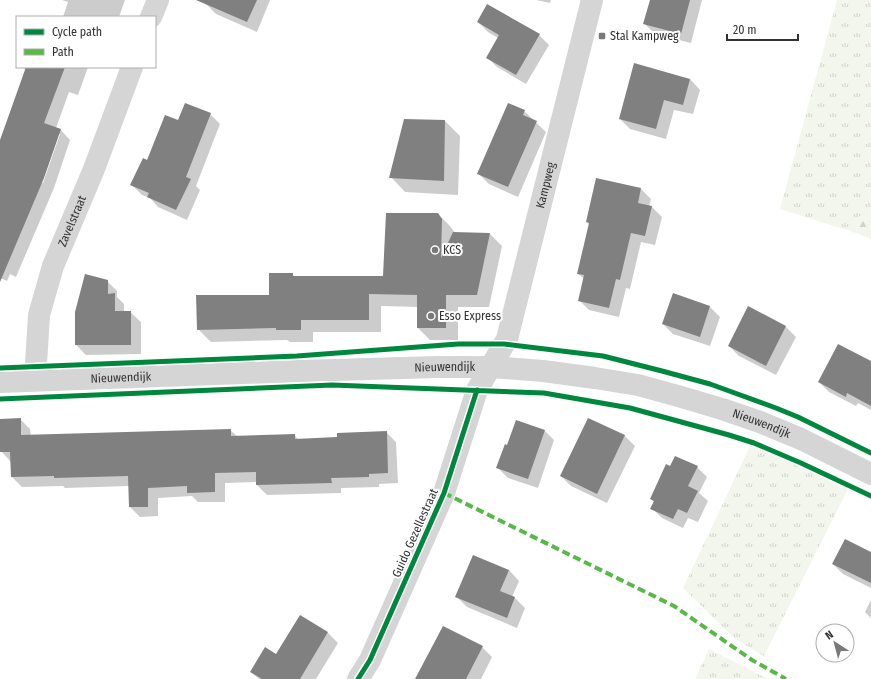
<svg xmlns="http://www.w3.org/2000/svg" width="871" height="679" viewBox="0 0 871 679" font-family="'Fira Sans Condensed',sans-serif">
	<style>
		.grass { fill: url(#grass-tufts) }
		.forest { fill: url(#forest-firs) }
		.shadow { fill: #0003; fill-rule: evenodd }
		.building { fill: #808080 }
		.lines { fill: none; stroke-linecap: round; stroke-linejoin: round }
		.minor { stroke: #d5d5d5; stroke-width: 22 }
		.quiet { stroke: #58b947; stroke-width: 4; stroke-dasharray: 8 4; stroke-linecap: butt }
		.cycleway-casing { stroke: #fff; stroke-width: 8 }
		.cycleway { stroke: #00873e; stroke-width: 5 }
		.poi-dot { fill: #797979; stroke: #fff; stroke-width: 1.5 }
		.labels { text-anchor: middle; stroke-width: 4; stroke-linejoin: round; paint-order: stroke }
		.poi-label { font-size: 12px; fill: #313131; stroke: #fff; text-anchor: start }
		.street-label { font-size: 12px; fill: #313131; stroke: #fff }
	</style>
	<defs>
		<pattern id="grass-tufts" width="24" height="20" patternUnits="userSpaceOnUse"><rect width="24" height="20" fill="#f3f6ed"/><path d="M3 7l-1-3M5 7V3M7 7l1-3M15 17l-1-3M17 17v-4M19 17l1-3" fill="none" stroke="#d1d3cc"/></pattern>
		<pattern id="forest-firs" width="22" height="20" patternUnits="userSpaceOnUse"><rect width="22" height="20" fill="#f3f6ed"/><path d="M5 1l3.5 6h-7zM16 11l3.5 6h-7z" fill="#d1d3cc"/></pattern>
	</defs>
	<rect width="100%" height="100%" fill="#fff"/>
	<!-- grass -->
	<path class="grass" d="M837,0H871V220L859,216L856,233L780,209Z
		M750,446L796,465L848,489L764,656L734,638L683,588Z
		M709,649L768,679H695Z"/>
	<!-- forest -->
	<path class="forest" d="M859,216L871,220V239L856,233Z"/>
	<!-- shadow -->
	<path class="shadow" d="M62,0H125L119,17H63L68,2Z
		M208,0H270L257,32L216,14L206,4Z
		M536,0H551L550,3Z
		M651,0H702L691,43L655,34L645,24Z
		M478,22L539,35L549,45L526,84L497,67L487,57L498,38L488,32Z
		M25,67H88L78,95L69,92L56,128L60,129L70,140L54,188L16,277L10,274L7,281L0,278V143L26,70L24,69ZM58,134H60L43,183H41Z
		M690,79L700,90L693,114L674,110L666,139L630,129L620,119Z
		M524,111L546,132L518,197L489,184L479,174Z
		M210,114L220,124L196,186L200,190L187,220L158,207L150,198L142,195L132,185L147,161L179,121Z
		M445,121L460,136L458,195L405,192L391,177Z
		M641,189L651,199L649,206L652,207L662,217L655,245L641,242L630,289L626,288L619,317L589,310L579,300L584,279L578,273L590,225L587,222Z
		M438,214L450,226L455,233L490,234L502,246L489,307H458V340H430L418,328V307L381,306V332H313V342H290L287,340L211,342L198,329L270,296L292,274L295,277H384Z
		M107,281L117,291V297L124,304V312H130L141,322V354L86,355L76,345Z
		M673,295L710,307L720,317L710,346L673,334L663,324Z
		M749,307L786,327L796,337L776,375L739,356L729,346Z
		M871,362V410L858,403L856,406L829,392L819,382Z
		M20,419L30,429L31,436L230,430L238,437L294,435L299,440L338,438L386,432L396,442L398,483L379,484V487L341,488V493L267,495L257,485V482L225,483V502H198L192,496L158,498V516L140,517L130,507L129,486L65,488L63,486L22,487L12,477L11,462L1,451L0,429V420Z
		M589,419L625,436L635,446L607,503L571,486L561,476Z
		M544,430L554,440L538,488L508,478L498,468L508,446Z
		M671,467H697L707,477L699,493L708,501L698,522L688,518L683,528L662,518L652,508L654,502L651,499Z
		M871,553V588L843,574L833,564Z
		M509,570L519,581L512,597L515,598L525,608L517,628L467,607L457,597Z
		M871,600V618L865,612Z
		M300,616L328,633L338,643L316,679H259L251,672L276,655Z
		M482,647L492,657L481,679H419Z"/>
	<!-- building -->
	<path class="building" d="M196,0H257L247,22Z
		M650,0H690L681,34L643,24Z
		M487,4L540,34L516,75L486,58L499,35L477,22Z
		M634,63L690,79L683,105L664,100L656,129L619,119Z
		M26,67H65L44,123L61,129L44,178L0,282V140Z
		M185,103L211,113L186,177L191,179L176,210L147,197L149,193L130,185L143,158L147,160L165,115L178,120Z
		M508,103L525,110L523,115L537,121L508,187L477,174Z
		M404,119L445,120L444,181L389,178Z
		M596,178L641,188L638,203L652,206L645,236L631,233L620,280L616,279L609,308L578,301L584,275L577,274L589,223L586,222Z
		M386,213H438L442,219L441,258L453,232L490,233L477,295H446V328H417V295L369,294V320H301V330H276V328L197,330L196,295H269V273H293V276H383Z
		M85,274L108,280V294L115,293V311H131V345H75V312Z
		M673,293L710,306L700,337L662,324Z
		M748,306L786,326L766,366L728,346Z
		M838,344L871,361V406L847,393L846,397L818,382Z
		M21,418V435L231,429V436L295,434V439L337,437V433L387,431L388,473L369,474V477L331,478L332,483L256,485V472L215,473V492L187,493V486L148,488V507H129L128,476L54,478V476L11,477L10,452H0V419Z
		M588,418L625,435L597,494L560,476Z
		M516,420L545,430L528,479L496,468L505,444L507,445Z
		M675,456L698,466L688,486L698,491L687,513L678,509L673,519L650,509L654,501L650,499L666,464L670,466Z
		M845,539L871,552V583L832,564Z
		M473,555L509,570L500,591L515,597L507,618L455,597Z
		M300,615L328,632L300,679H262L250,672L265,647L276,654Z
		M443,626L483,646L466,679H415Z"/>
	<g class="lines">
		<!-- minor -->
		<g class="minor">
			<path d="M151,17L158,0"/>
			<path id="s1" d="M35,380L39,315L53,266L94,169L132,67"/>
			<path id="s2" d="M0,382L300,371L437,367H491L543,371L595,378L638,385L678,396L722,409L760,422L801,439L871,474"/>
			<path id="s3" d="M358,679L370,660L444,493L477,390L507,339L592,0"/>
		</g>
		<!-- quiet -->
		<path class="quiet" d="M444,493L674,606L752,660L786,679"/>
		<!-- cycleway casing -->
		<g class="cycleway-casing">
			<path id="cycleway" d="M0,368L297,356L458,344H504L603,356L662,371L710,384L776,408L798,417L871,453
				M0,399L332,385L544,393L630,408L729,435L754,443L801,463L871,496
				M358,679L370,660L444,493L477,390"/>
		</g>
		<!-- cycleway -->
		<use href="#cycleway" class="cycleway"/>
	</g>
	<!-- markers -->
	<g class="poi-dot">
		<rect x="598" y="32" width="8" height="8" rx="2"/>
		<circle cx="435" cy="250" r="4"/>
		<circle cx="431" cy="316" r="4"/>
	</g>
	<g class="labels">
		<!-- poi labels -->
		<g class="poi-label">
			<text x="610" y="40">Stal Kampweg</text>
			<text x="443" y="254">KCS</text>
			<text x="439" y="320">Esso Express</text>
		</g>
		<!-- street labels -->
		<g class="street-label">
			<text dy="4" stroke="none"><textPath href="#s3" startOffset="531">Kampweg</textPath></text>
			<text dy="4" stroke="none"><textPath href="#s1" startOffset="165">Zavelstraat</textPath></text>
			<text dy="4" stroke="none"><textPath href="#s2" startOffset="445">Nieuwendijk</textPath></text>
			<text dy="4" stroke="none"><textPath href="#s2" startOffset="121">Nieuwendijk</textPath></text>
			<text dy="4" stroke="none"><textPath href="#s2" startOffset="769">Nieuwendijk</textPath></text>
			<text transform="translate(415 533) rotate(-66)" y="4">Guido Gezellestraat</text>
		</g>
	</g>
	<!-- legend -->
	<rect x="16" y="16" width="140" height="52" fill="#ffffff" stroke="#adadad"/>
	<rect x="24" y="29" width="20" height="6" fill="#00873e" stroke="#adadad"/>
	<text x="52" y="36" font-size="12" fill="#313131">Cycle path</text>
	<rect x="24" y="49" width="20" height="6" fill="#58b947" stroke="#adadad"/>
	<text x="52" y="56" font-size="12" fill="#313131">Path</text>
	<!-- north arrow -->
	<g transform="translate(835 643) rotate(324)"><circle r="19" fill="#ffffff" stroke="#adadad"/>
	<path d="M0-3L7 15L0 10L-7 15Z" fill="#797979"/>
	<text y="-6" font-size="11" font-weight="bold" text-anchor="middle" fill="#313131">N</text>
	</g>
	<!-- scale -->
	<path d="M727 34v6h71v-6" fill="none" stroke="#313131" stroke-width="2"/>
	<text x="733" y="34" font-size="12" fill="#313131" stroke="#ffffff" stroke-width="3" paint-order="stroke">20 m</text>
</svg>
